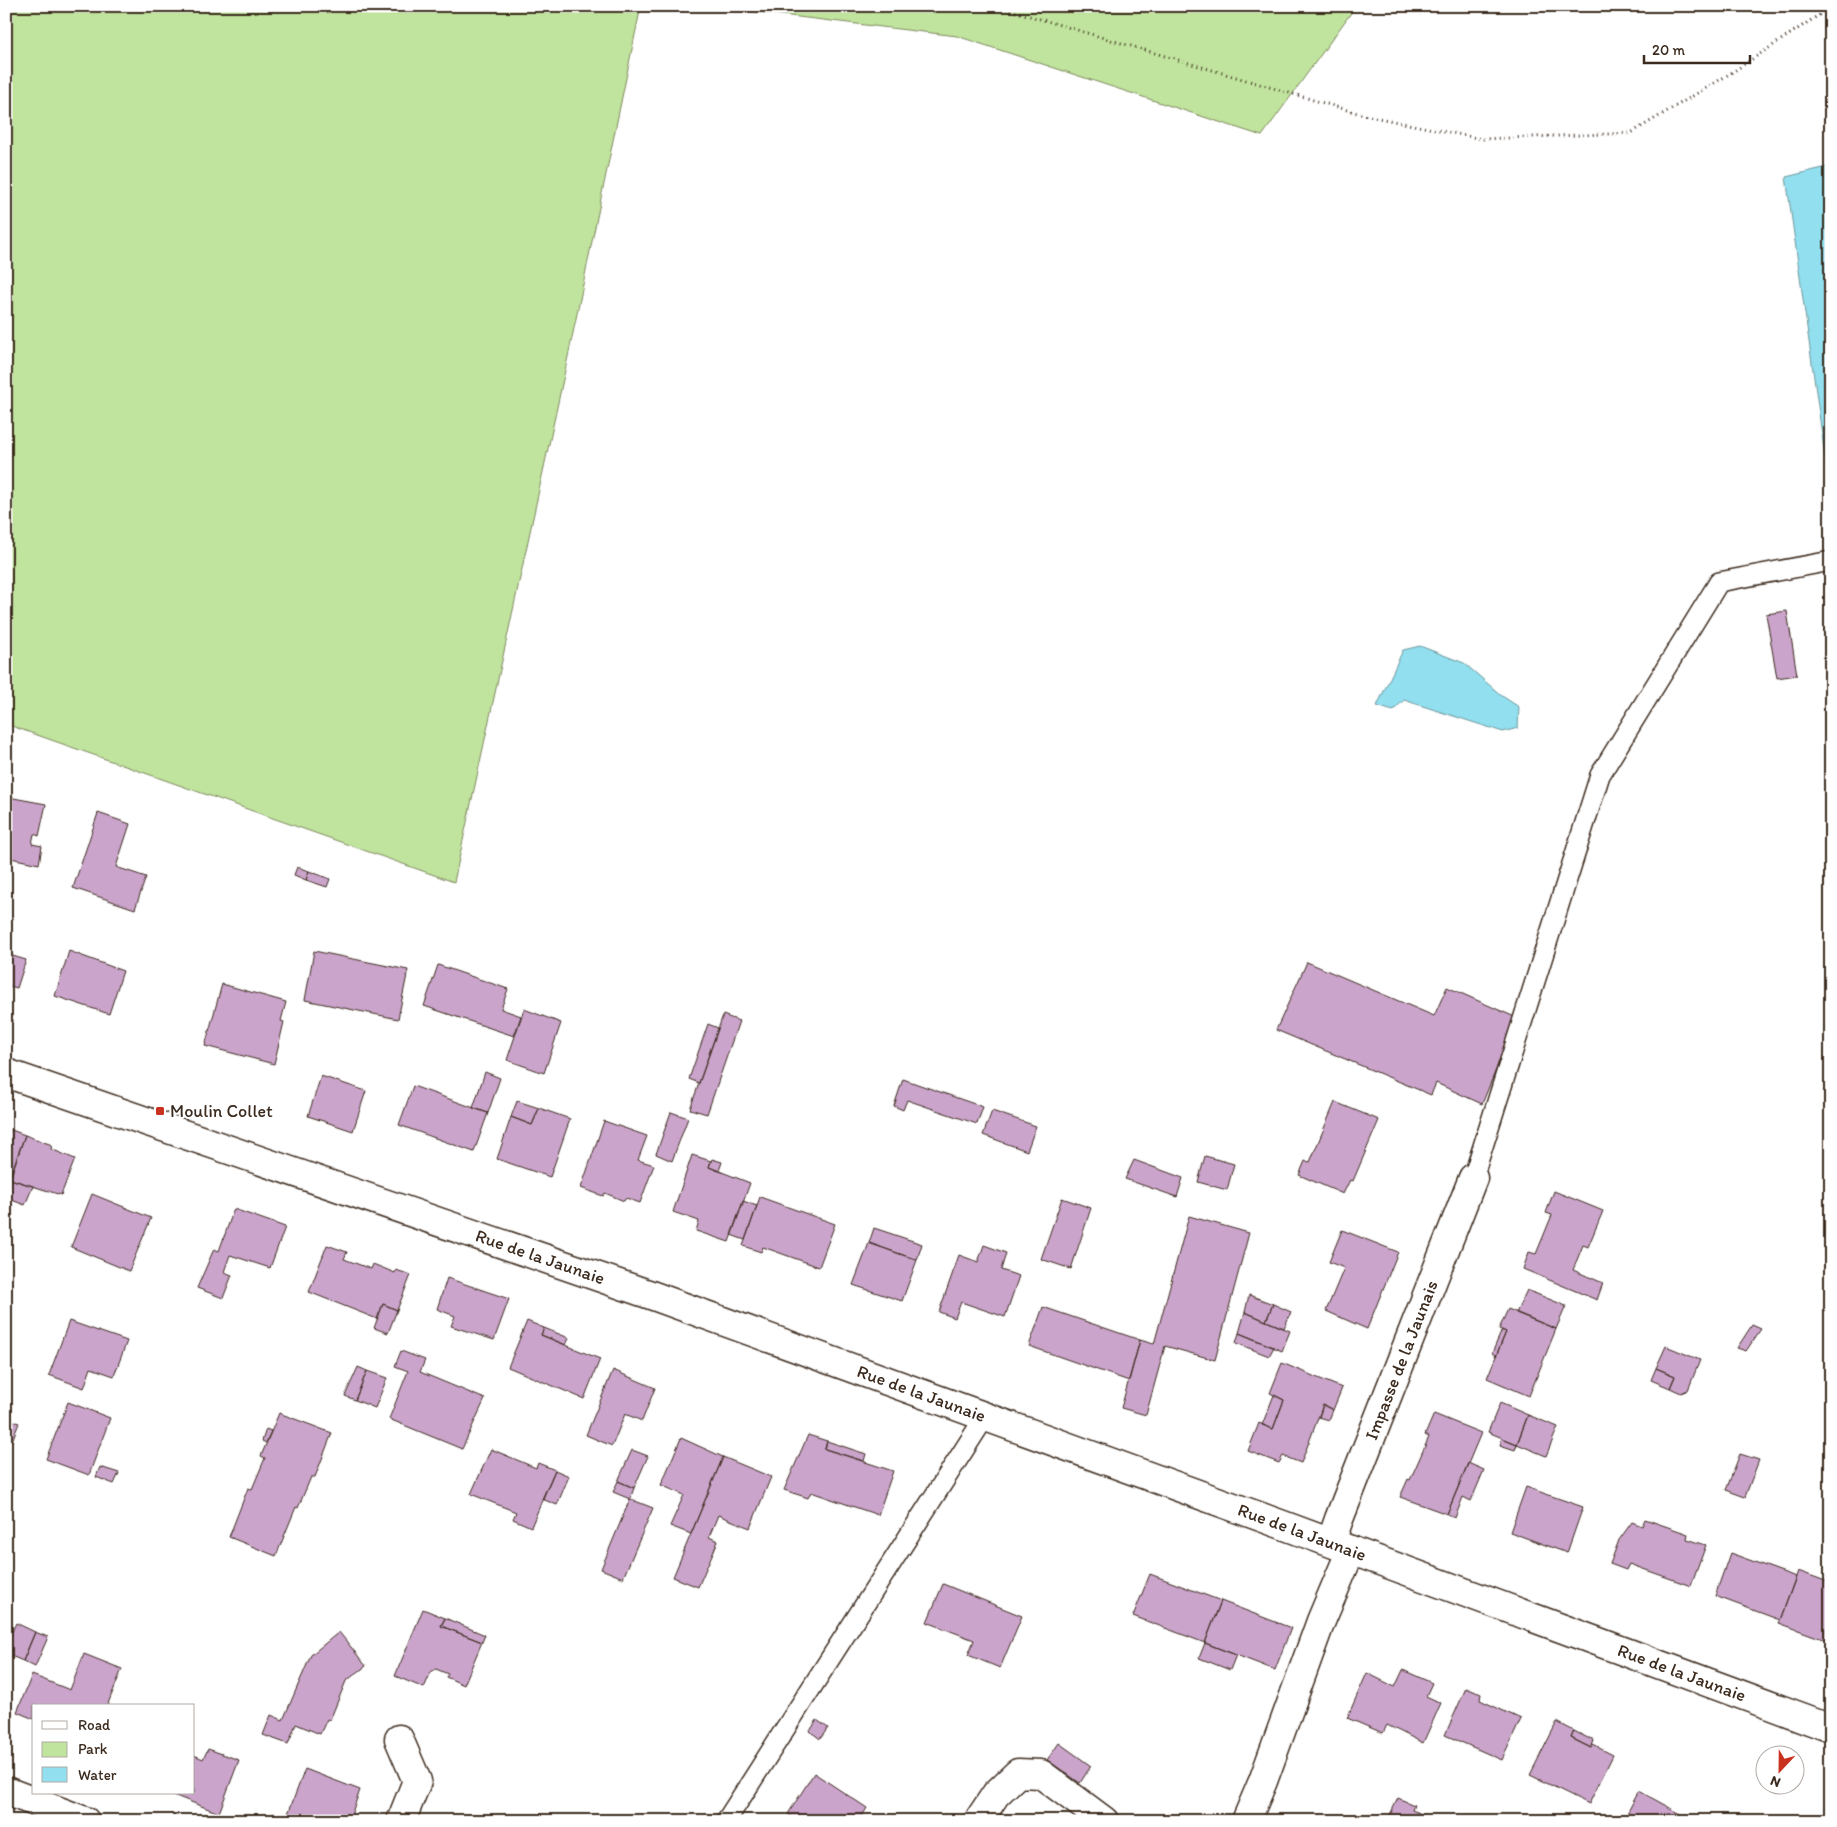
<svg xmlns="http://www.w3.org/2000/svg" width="1837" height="1827" viewBox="0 0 1837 1827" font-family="Itim,sans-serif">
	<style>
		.green { fill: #c0e49e; stroke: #7e875e }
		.water { fill: #91dfef; stroke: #6f979b }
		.building { fill: #cba4cb; stroke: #3b2a1e }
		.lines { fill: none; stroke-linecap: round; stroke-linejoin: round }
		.lane-casing { stroke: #3b2a1e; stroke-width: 22 }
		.street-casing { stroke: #3b2a1e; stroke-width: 31 }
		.secondary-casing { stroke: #3b2a1e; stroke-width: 31 }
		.path { stroke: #3b2a1e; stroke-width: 3; stroke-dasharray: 1 4; stroke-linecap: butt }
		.lane { stroke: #fff; stroke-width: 19 }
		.street { stroke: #fff; stroke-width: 28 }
		.secondary { stroke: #fff; stroke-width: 28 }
		.poi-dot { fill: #c8321e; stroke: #fff; stroke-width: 2 }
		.labels { text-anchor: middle; stroke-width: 4; stroke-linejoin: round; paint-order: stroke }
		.poi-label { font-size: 18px; fill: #3b2a1e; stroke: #fff; text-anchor: start }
		.street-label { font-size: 18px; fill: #3b2a1e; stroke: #fff }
	</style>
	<rect width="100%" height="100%" fill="#fff"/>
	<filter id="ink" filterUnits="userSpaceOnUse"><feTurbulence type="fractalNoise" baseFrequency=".02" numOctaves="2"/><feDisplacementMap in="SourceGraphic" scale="10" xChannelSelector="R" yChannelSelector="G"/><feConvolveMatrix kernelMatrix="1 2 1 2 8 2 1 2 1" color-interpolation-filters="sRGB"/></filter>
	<g filter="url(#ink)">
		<!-- green -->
		<path class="green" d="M6,6H641L569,352L454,882L6,724Z
			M706,6H1356L1262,136L957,36Z"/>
		<!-- water -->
		<path class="water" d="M1831,166V487L1829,485L1786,177Z
			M1420,646L1464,663L1502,696L1519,707L1518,728L1503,732L1404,700L1393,711L1377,706L1403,650Z"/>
		<!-- building -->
		<path class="building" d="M1787,611L1797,675L1777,678L1766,614Z
			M8,797L46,804L39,836L34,834L32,844L42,846L39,864L6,857V807Z
			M98,813L130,824L116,867L146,877L135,909L73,888Z
			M297,867L309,871L306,880L294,875Z
			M309,871L330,879L327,887L306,880Z
			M69,951L123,971L109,1014L55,996Z
			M314,951L408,970L398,1019L305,1000Z
			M6,954L26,960L17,988L6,985Z
			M1307,962L1434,1016L1447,987L1517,1018L1482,1104L1436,1083L1431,1095L1276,1030Z
			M438,965L508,989L501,1009L521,1016L514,1036L424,1006Z
			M222,984L286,1002L281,1021L284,1022L274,1064L205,1046Z
			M524,1009L561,1023L544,1073L507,1060Z
			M723,1015L739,1021L707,1114L690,1109Z
			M708,1024L718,1028L699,1083L689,1079Z
			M485,1072L500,1078L488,1113L473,1108Z
			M321,1076L366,1091L353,1131L308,1116Z
			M903,1079L983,1107L977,1124L907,1100L903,1110L894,1106Z
			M413,1086L488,1113L474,1152L399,1125Z
			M517,1101L539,1108L532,1125L511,1117Z
			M1335,1102L1379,1120L1353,1181L1350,1180L1343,1194L1299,1175L1305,1161L1310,1162Z
			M539,1108L570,1119L550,1177L497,1159L511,1117L532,1125Z
			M992,1111L1036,1126L1027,1151L983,1135Z
			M671,1112L688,1118L672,1161L656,1154Z
			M604,1121L647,1136L638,1160L654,1165L640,1203L626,1198L624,1201L605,1193L603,1196L581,1188Z
			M6,1128L25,1135L6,1187Z
			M25,1135L52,1145L51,1149L75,1159L61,1195L10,1179Z
			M692,1155L711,1161L709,1167L750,1183L729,1242L696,1231L699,1221L673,1212Z
			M1205,1156L1234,1164L1227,1190L1198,1182Z
			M712,1159L722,1162L719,1171L709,1167Z
			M1134,1160L1183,1178L1177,1197L1125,1179Z
			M10,1179L33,1186L25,1205L6,1198V1187Z
			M1554,1191L1603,1211L1588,1247L1583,1245L1573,1270L1603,1283L1597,1300L1523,1269L1529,1252L1536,1254L1552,1215L1546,1213Z
			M92,1194L151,1218L129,1271L71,1247Z
			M760,1197L835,1224L819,1267L763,1247L761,1252L743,1246Z
			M1062,1198L1091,1208L1071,1269L1041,1259Z
			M743,1201L757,1206L745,1240L731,1235Z
			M234,1209L285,1227L270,1268L230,1255L224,1272L232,1275L223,1298L197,1288L214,1249L219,1251Z
			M1189,1216L1249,1233L1215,1360L1165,1346L1146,1415L1121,1408L1140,1340L1154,1344Z
			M874,1228L922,1244L917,1260L869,1243Z
			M1342,1230L1398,1252L1367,1329L1326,1311L1344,1268L1329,1262Z
			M869,1243L917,1260L902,1301L853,1285Z
			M327,1245L347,1252L344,1259L371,1269L373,1264L395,1273L396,1270L411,1275L397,1310L383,1304L377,1319L309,1292Z
			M984,1245L1006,1253L1001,1270L1019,1276L1005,1317L961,1302L955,1318L939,1312L959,1255L978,1262Z
			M447,1278L509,1299L494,1340L451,1326L455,1316L437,1309Z
			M1527,1290L1566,1306L1556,1329L1516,1313Z
			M1249,1295L1273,1304L1266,1321L1245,1312Z
			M383,1304L397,1310L388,1333L374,1328Z
			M1273,1304L1291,1312L1284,1328L1266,1321Z
			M1043,1307L1140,1340L1129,1381L1029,1346Z
			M1508,1309L1556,1329L1529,1396L1487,1378L1506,1332L1499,1329Z
			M1245,1312L1290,1331L1282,1351L1239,1333Z
			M69,1321L127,1341L114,1376L91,1368L84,1388L49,1375Z
			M527,1321L544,1328L541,1335L600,1359L584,1399L508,1367Z
			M1752,1325L1761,1329L1746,1351L1737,1348Z
			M544,1328L569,1338L566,1345L541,1335Z
			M1502,1330L1506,1332L1496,1356L1492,1353Z
			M1239,1333L1274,1347L1269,1356L1236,1343Z
			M1666,1346L1700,1360L1688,1390L1681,1393L1670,1388L1675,1376L1656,1368Z
			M401,1351L425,1360L420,1372L485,1399L462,1449L389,1419L408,1371L395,1366Z
			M1282,1363L1342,1388L1333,1410L1323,1405L1301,1463L1283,1456L1279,1463L1248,1451L1259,1423L1273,1429L1284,1400L1270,1393Z
			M358,1367L367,1371L355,1400L345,1396Z
			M1656,1368L1675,1376L1670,1388L1651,1380Z
			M613,1370L655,1388L642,1421L625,1414L612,1446L586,1435Z
			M367,1371L387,1378L375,1408L355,1400Z
			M1274,1395L1284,1400L1273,1429L1262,1425Z
			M68,1402L110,1418L89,1475L46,1459Z
			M1500,1403L1528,1415L1517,1444L1488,1432Z
			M1323,1405L1333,1410L1329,1420L1319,1417Z
			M279,1413L332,1433L315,1477H311L298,1508L296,1507L276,1556L229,1537L248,1488L252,1489L265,1458L261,1456Z
			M1434,1414L1481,1433L1447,1514L1400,1497L1408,1479L1410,1480L1429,1437L1425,1435Z
			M1528,1415L1558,1427L1546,1456L1517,1444Z
			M6,1418L19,1423L12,1441L6,1439Z
			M266,1429L271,1431L266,1443L262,1441Z
			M808,1435L827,1441L825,1449L893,1471L878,1515L811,1492L808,1498L784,1490Z
			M681,1438L723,1457L691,1534L670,1526L684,1495L661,1485Z
			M1502,1438L1517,1444L1515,1450L1500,1445Z
			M827,1441L866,1454L864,1461L825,1449Z
			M491,1449L536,1468L538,1463L555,1470L531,1527L513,1519L516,1512L471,1494Z
			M632,1450L648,1456L634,1488L618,1481Z
			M1740,1454L1759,1460L1745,1497L1726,1490Z
			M723,1457L771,1477L750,1528L718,1515L709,1537L718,1541L698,1587L673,1577Z
			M1468,1463L1484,1470L1471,1501L1463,1497L1455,1518L1447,1514Z
			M100,1467L119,1473L114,1484L96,1477Z
			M555,1470L569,1476L557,1505L542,1499Z
			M618,1481L634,1488L630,1499L613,1492Z
			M1526,1487L1583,1507L1567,1553L1510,1532Z
			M630,1499L653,1508L623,1578L601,1569Z
			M1645,1519L1688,1534L1687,1539L1706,1545L1691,1586L1629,1564L1626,1570L1610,1564L1619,1540L1632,1522L1642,1526Z
			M1730,1553L1796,1577L1780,1620L1715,1596Z
			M1798,1571L1831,1583V1642L1779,1623Z
			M1150,1574L1221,1601L1205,1643L1133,1616Z
			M943,1584L1022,1616L1000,1668L968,1655L974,1640L927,1622Z
			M1221,1601L1291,1628L1275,1670L1205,1643Z
			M423,1609L445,1618L441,1626L482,1642L464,1685L446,1677L448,1674L436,1669L431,1672L424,1688L395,1676Z
			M445,1618L485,1635L482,1642L441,1626Z
			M16,1623L35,1632L23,1661L6,1654V1644Z
			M35,1632L48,1637L35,1667L23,1661Z
			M339,1632L366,1666L346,1681L330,1720L327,1719L320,1734L296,1724L288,1744L263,1735L271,1715L283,1720L311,1655Z
			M1205,1643L1236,1655L1230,1670L1199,1658Z
			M84,1654L122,1669L107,1706H34V1719L17,1712L32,1675L70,1690Z
			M1403,1670L1432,1683L1426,1696L1441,1703L1423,1743L1387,1725L1383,1733L1347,1718L1367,1673L1395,1687Z
			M1466,1688L1481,1694L1480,1700L1521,1719L1502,1760L1445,1735Z
			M817,1720L828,1728L820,1739L810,1731Z
			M1557,1722L1574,1731L1571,1738L1591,1748L1593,1745L1613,1755L1589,1804L1530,1775Z
			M1574,1731L1594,1741L1591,1748L1571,1738Z
			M1059,1743L1091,1766L1080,1783L1047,1760Z
			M208,1749L239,1760L219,1813L168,1793H194V1755L203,1759Z
			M305,1769L360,1790L349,1821H270L273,1813L286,1819Z
			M814,1773L867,1808L859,1821H836L830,1817L827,1821H798L788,1814Z
			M1639,1791L1692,1820V1821H1623Z
			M1398,1798L1414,1805L1412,1810L1435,1821H1387Z"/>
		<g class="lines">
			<!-- lane casing -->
			<g class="lane-casing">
				<path id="lane" d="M1473,1178L1600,775L1719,582L1831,561
					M726,1821L985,1417"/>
			</g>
			<!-- street casing -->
			<g class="street-casing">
				<g id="street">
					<path id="s1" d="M1331,1542L1339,1519L1473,1178"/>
					<path d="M399,1739L417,1781L401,1821"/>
					<path d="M6,1791L85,1821"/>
					<path d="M978,1821L996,1794L1018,1773L1041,1774L1104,1821"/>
					<path d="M1246,1821L1263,1781L1321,1621L1351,1550"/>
				</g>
			</g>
			<!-- secondary casing -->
			<g class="secondary-casing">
				<g id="secondary">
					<path id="s2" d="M6,1073L651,1295L1280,1524L1831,1728"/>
				</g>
			</g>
			<!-- path -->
			<path class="path" d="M996,6L1364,115L1482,139L1631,133L1731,73L1831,7
				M1010,10L1013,6"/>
			<!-- lane -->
			<use href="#lane" class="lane"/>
			<!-- street -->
			<use href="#street" class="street"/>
			<!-- secondary -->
			<use href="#secondary" class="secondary"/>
		</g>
	</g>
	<!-- markers -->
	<rect class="poi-dot" x="155" y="1106" width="10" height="10" rx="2.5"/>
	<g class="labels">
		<!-- poi labels -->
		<g class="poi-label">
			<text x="170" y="1117">Moulin Collet</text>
		</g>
		<!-- street labels -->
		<g class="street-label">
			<text dy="6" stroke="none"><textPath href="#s2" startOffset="565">Rue de la Jaunaie</textPath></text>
			<text dy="6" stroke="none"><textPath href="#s1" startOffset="195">Impasse de la Jaunais</textPath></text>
			<text dy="6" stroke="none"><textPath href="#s2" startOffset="970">Rue de la Jaunaie</textPath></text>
			<text dy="6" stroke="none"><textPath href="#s2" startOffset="1375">Rue de la Jaunaie</textPath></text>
			<text dy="6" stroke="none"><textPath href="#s2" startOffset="1780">Rue de la Jaunaie</textPath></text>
		</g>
	</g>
	<!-- margin -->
	<rect width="1837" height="1827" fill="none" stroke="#fff" stroke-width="25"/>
	<rect x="12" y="12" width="1812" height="1802" fill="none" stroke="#3b2a1e" stroke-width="2" filter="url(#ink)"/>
	<!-- legend -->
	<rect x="32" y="1704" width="162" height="90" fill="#ffffff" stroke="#b1aaa5"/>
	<rect x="42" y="1721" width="25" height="8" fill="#ffffff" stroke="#b1aaa5"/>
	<text x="78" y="1730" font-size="15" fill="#3b2a1e">Road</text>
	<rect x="42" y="1742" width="25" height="15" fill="#c0e49e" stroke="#b1aaa5"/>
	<text x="78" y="1754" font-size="15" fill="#3b2a1e">Park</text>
	<rect x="42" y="1767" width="25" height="15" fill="#91dfef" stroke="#b1aaa5"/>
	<text x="78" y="1780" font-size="15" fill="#3b2a1e">Water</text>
	<!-- north arrow -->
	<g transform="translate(1780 1770) rotate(202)"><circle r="24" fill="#ffffff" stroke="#b1aaa5"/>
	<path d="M0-4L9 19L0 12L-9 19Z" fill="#c8321e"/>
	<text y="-8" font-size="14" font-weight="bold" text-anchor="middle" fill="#3b2a1e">N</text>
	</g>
	<!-- scale -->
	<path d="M1644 55v8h106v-8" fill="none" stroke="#3b2a1e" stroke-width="2.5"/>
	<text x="1652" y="55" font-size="15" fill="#3b2a1e" stroke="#ffffff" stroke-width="4" paint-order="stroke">20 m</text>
</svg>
